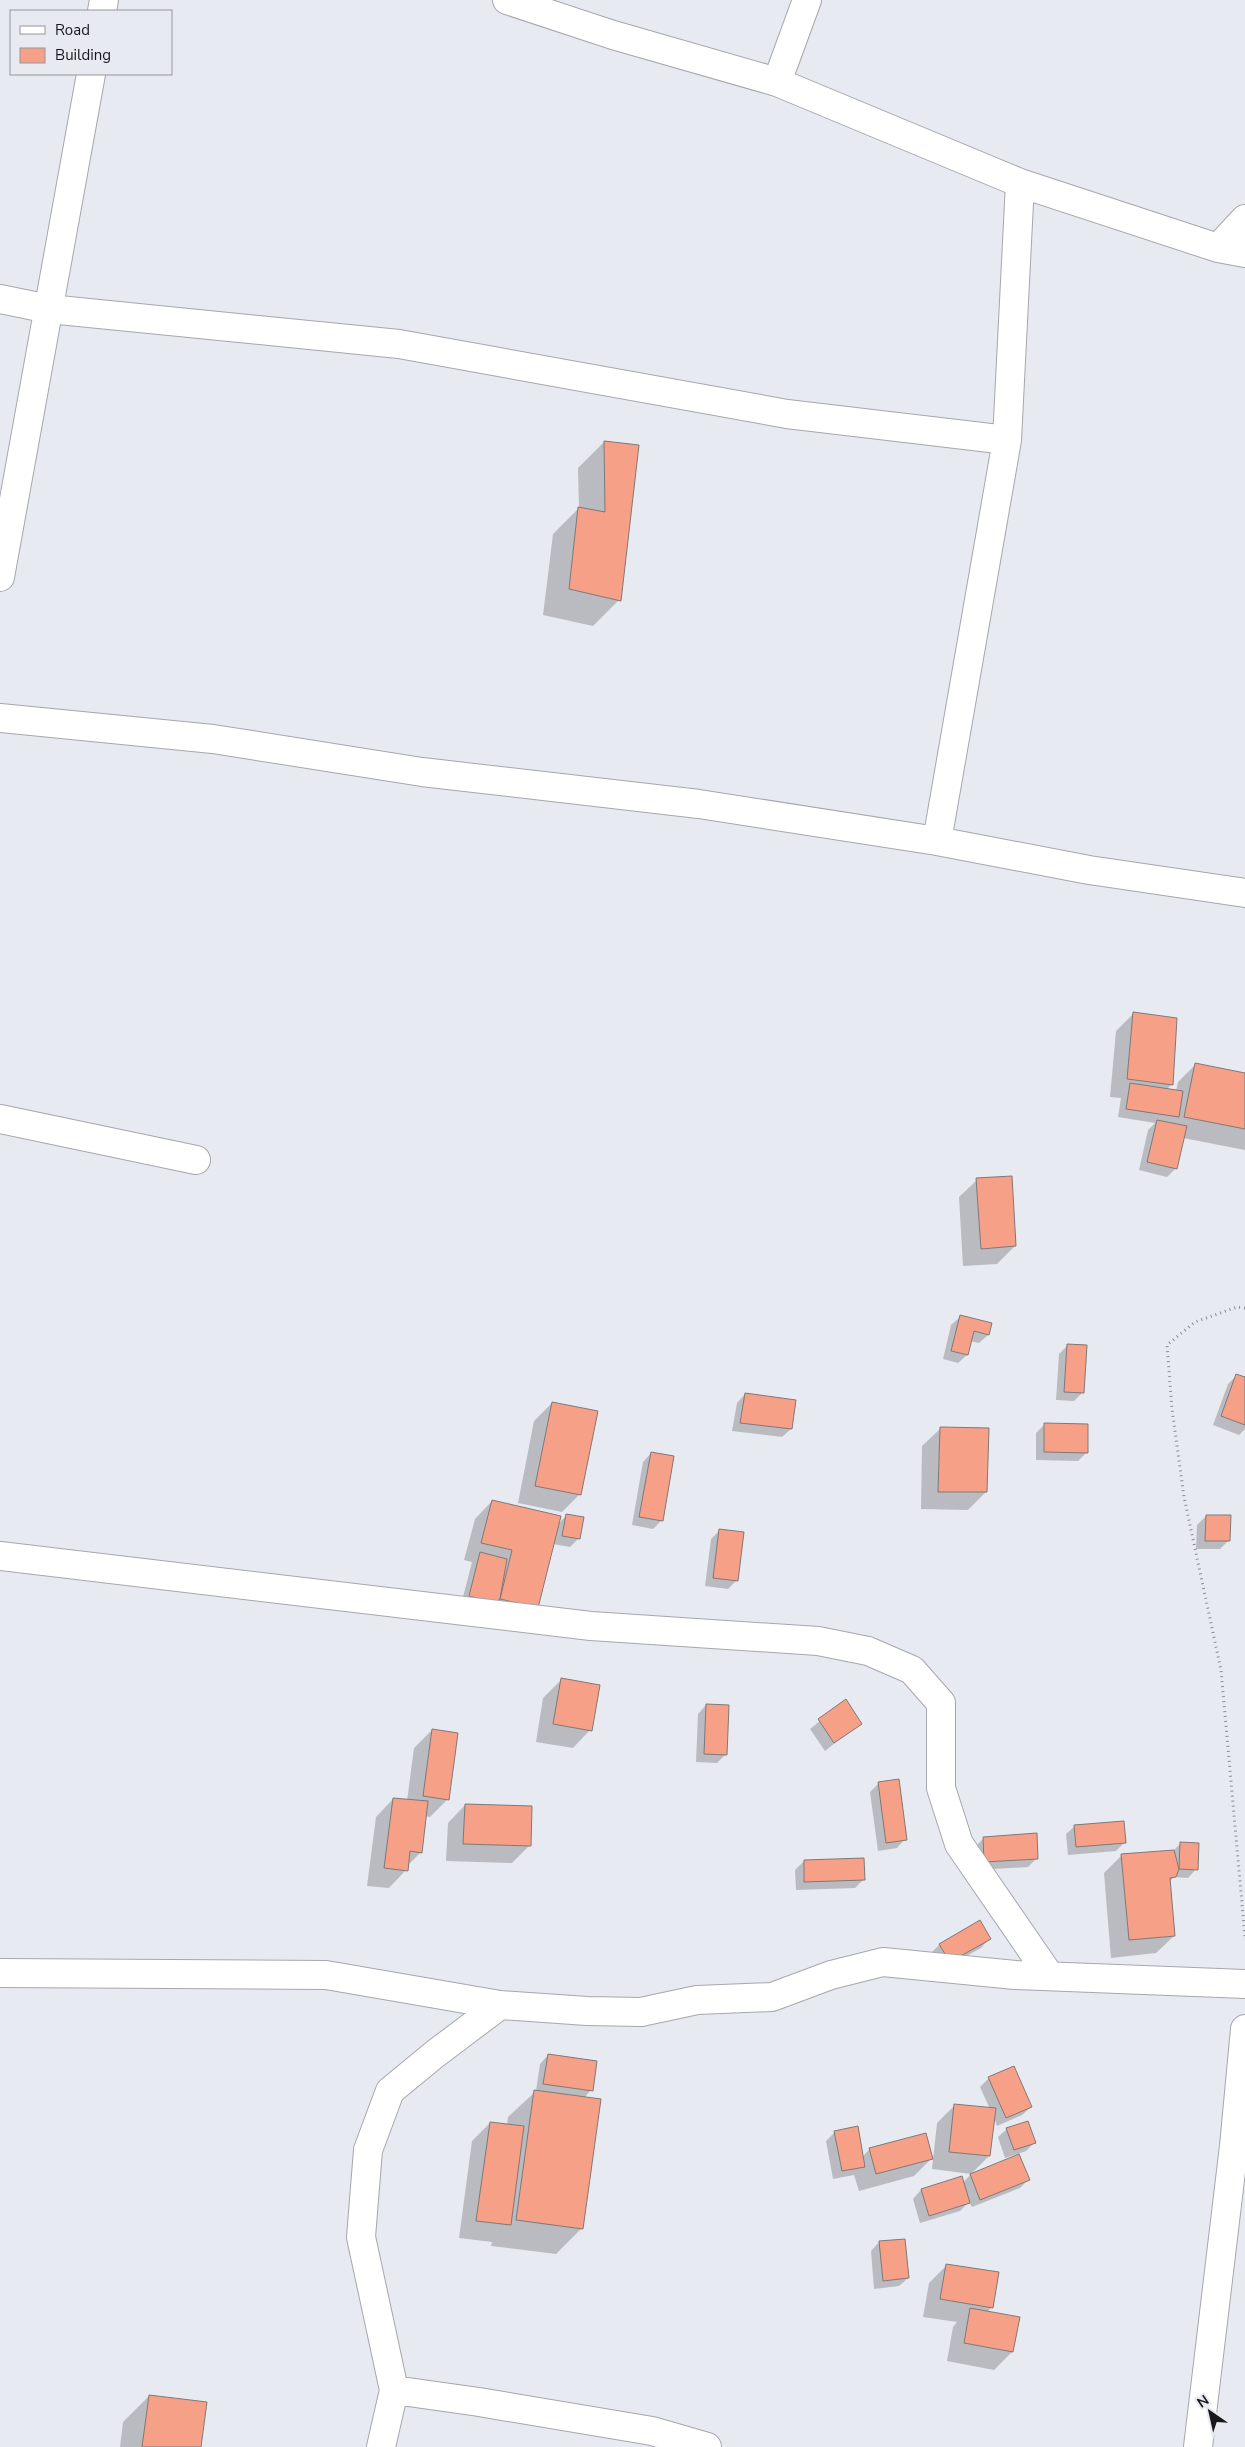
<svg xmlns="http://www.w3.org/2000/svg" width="1245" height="2447" font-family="'Nunito Sans',sans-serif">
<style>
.shadow{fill:#0003}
.building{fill:#f7a088;stroke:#807876}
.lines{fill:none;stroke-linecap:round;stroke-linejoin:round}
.street-casing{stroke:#a5a7ad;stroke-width:30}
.path{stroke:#8b8c91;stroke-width:3;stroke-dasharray:1 4;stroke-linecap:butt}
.street{stroke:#fff;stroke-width:28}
</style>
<rect width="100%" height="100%" fill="#e8eaf1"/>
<path class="shadow" d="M604,442L619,600L593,626L543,615L553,534L579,508L578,468Z
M1134,1013L1172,1084L1166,1090L1176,1091L1178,1082L1196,1064L1245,1074V1150L1183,1138L1176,1168L1167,1177L1139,1170L1148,1130L1155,1123L1118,1117L1121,1098L1110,1097L1116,1031Z
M977,1180L1015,1246L997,1264L963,1266L959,1197Z
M960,1317L988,1335L979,1343L970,1341L967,1355L958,1363L943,1359L951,1325Z
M1068,1345L1083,1392L1074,1401L1056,1400L1059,1354Z
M1237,1375L1245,1378V1429L1239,1435L1213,1425L1228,1384Z
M745,1394L791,1429L782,1437L732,1431L737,1403Z
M552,1403L580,1494L562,1512L518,1503L534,1421Z
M1045,1424L1087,1452L1078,1461L1036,1460V1433Z
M940,1429L986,1492L968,1510L921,1509L922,1446Z
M651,1453L662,1520L653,1529L632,1525L643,1462Z
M492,1501L557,1525L567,1515L579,1538L570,1547L553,1544L537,1607L461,1605L472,1562L464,1560L475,1519Z
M1206,1516L1228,1541L1220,1549H1196L1197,1525Z
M719,1531L737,1580L728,1589L705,1586L711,1539Z
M561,1680L590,1730L573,1748L536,1742L543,1698Z
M845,1701L860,1723L825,1751L810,1729Z
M706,1705L726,1754L717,1763L696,1762L698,1714Z
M432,1730L448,1799L430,1817L425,1816L421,1852L407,1866L406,1870L389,1888L367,1886L376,1817L393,1799L407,1801L414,1748Z
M879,1783L905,1839L897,1848L878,1851L870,1792Z
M465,1805L530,1845L512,1863L446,1861L448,1823Z
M1075,1826L1124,1843L1116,1851L1068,1855L1066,1834Z
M984,1838L1037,1858L1028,1867L976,1870L975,1847Z
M1180,1844L1196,1869L1188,1878L1174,1877L1169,1882L1174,1936L1156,1953L1111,1958L1104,1873L1122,1855L1173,1851Z
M804,1861L864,1879L855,1888L796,1890L795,1870Z
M980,1922L989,1939L981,1948L941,1970L931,1953L939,1945Z
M548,2055L591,2090L584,2098L582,2228L556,2254L491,2246L492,2242L459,2238L472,2141L490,2123L507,2125L508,2117L536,2091L540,2064Z
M989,2078L1031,2107L1022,2115L997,2126L994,2117L989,2156L971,2174L932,2169L937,2123L955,2105L990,2109L980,2087Z
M1007,2129L1034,2143L1026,2151L1018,2154L1028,2180L1020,2188L972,2207L969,2202L960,2211L920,2223L913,2199L921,2190L963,2183L970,2175L1017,2156V2154L1005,2158L998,2137Z
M835,2132L862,2157L870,2149L932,2158L914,2176L859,2191L854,2175L833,2179L826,2141Z
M879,2242L908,2278L899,2286L874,2289L871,2251Z
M947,2265L992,2307L987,2312L1018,2318L1012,2352L994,2370L947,2361L953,2327L957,2322L923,2317L929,2283Z
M149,2396L199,2447H120L123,2422Z"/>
<path class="building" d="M604,441L639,445L621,601L569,589L578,507L605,512Z
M1133,1012L1177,1018L1173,1085L1127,1079Z
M1195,1063L1245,1073V1129L1184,1117Z
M1130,1083L1183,1091L1179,1117L1126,1109Z
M1157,1120L1187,1126L1177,1169L1147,1162Z
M1012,1176L1016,1246L981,1249L976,1178Z
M960,1315L992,1323L989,1335L974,1331L968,1355L951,1351Z
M1067,1344L1087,1345L1084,1393L1064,1392Z
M1236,1374L1245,1377V1425L1221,1416Z
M745,1393L796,1400L792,1429L740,1423Z
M552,1402L598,1411L581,1495L535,1486Z
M1044,1423L1088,1424V1453L1044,1452Z
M940,1427L989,1428L987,1492H938Z
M651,1452L674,1456L663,1521L639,1517Z
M492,1500L561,1516L538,1608L500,1599L512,1550L481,1543Z
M566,1514L584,1517L580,1539L562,1536Z
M1206,1515H1231L1230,1541H1205Z
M719,1529L744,1532L738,1581L713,1578Z
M480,1552L507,1559L500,1599L495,1603L469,1596Z
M561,1678L600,1685L592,1731L553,1724Z
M846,1699L862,1724L834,1743L818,1719Z
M706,1704L729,1705L727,1755L704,1754Z
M432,1729L458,1733L449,1800L423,1796Z
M899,1779L907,1840L886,1843L878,1782Z
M393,1798L428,1801L422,1853L410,1851L408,1871L384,1868Z
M465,1804L532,1806L531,1846L463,1844Z
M1124,1821L1126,1843L1076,1847L1074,1825Z
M1037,1833L1038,1859L984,1862L983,1837Z
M1180,1842L1199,1843L1198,1870L1179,1869Z
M1174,1850L1179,1869L1176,1877L1170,1878L1175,1936L1129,1940L1121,1854Z
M864,1858L865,1880L804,1882V1860Z
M980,1920L991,1939L950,1962L939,1944Z
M548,2054L597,2061L593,2091L543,2084Z
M1014,2066L1032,2107L1006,2118L988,2077Z
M534,2090L601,2099L583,2229L516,2220Z
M954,2104L996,2108L990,2156L949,2152Z
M1028,2121L1036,2143L1014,2150L1006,2128Z
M490,2122L524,2126L511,2225L476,2221Z
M858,2126L865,2167L842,2171L834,2131Z
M926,2133L933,2159L876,2174L869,2148Z
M1019,2154L1030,2180L980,2200L970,2174Z
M962,2176L970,2203L929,2216L921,2189Z
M905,2239L909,2278L883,2281L879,2241Z
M946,2264L999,2272L993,2308L940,2299Z
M970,2308L1020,2317L1013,2352L964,2343Z
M149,2395L207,2402L201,2447H142Z"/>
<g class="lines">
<defs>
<path id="street" d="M507,0L613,35L777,82L1020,183L1218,248L1245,253
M102,11L104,0
M777,82L807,0
M1218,248L1245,219
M0,299L49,309L399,344L787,414L1007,440
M0,577L91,74
M0,718L213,739L422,772L699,804L937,841L1089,870L1245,893
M937,841L1007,440L1020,183
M0,1119L196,1160
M0,1556L591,1626L818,1641L868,1651L912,1670L941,1703V1788L959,1844L1049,1975
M0,1973L326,1975L500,2005L587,2011L641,2012L697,2000L772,1997L831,1975L883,1962L1015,1975L1245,1984
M394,2390L479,2402L652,2431L707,2447
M381,2447L394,2390L361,2237L368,2150L390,2091L435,2054L500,2005
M1198,2447L1234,2146L1245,2029"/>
</defs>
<use href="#street" class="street-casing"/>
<path class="path" d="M1245,1308L1237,1307L1195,1322L1167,1345L1172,1409L1184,1497L1221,1670L1245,1937"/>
<use href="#street" class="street"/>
</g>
<rect x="10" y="10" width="162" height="65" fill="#e8eaf1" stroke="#95969b"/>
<rect x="20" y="26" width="25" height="8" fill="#ffffff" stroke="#95969b"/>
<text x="55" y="35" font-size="15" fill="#18181b">Road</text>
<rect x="20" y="48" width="25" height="15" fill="#f7a088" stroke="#95969b"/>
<text x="55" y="60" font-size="15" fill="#18181b">Building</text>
<g transform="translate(1210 2412) rotate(326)" stroke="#e8eaf1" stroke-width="4" paint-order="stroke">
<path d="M0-4L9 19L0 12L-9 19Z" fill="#18181b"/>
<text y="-8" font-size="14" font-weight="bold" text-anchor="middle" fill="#18181b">N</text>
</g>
</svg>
